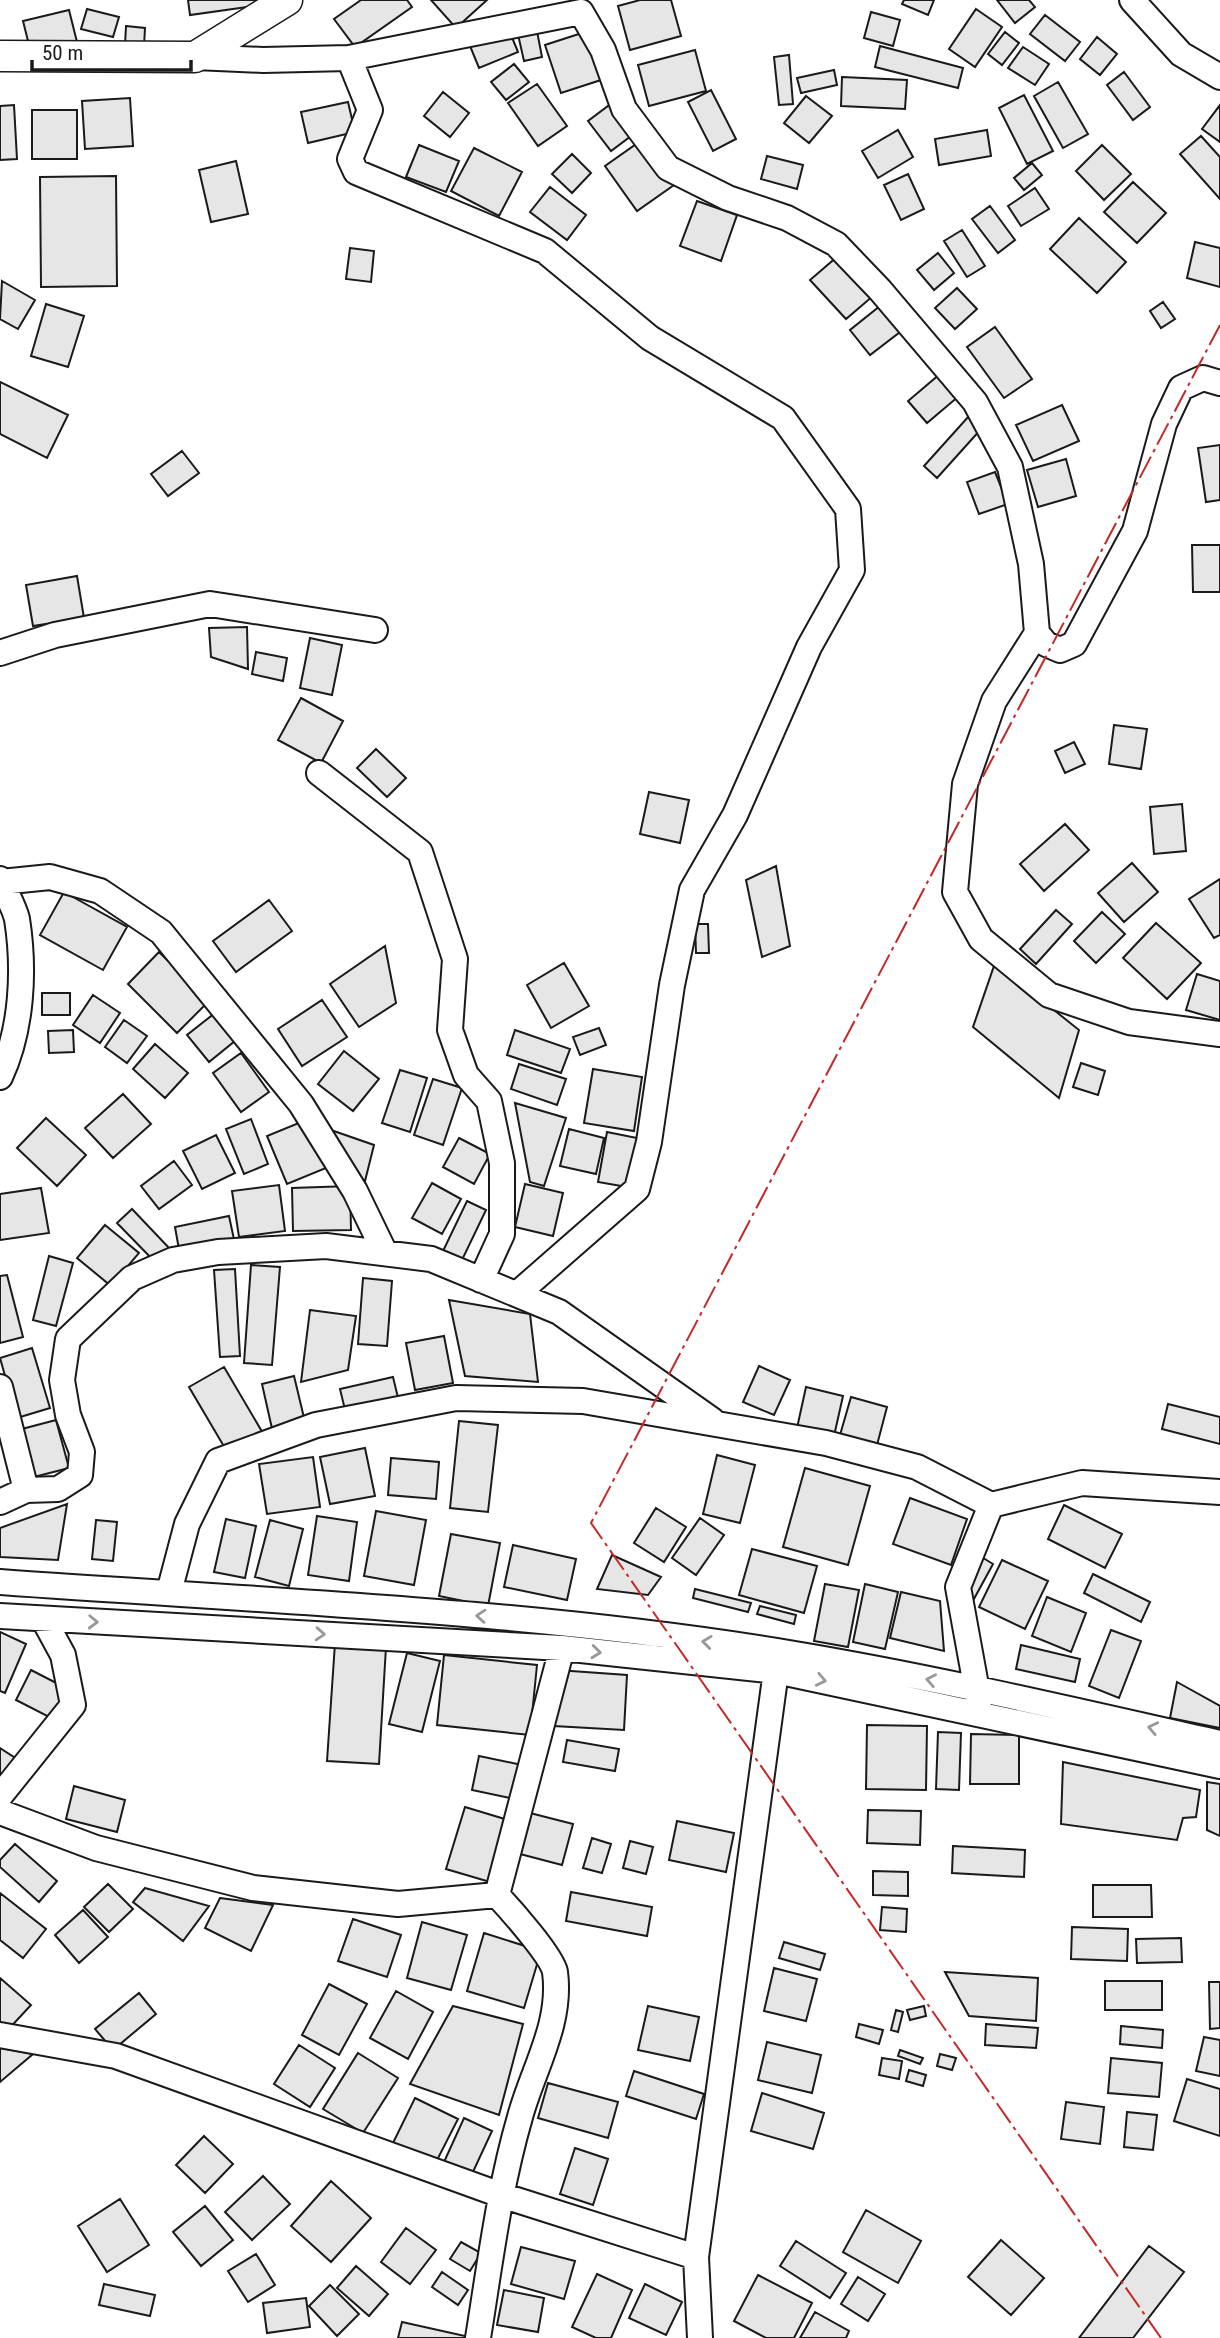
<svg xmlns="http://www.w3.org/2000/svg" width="1220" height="2338" font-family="'Roboto Condensed',sans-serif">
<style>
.building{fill:#e6e6e6;stroke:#1a1a1a;stroke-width:2}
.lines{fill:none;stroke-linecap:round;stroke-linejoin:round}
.minor-casing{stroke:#1a1a1a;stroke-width:28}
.major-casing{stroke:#1a1a1a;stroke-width:33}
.minor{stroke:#fff;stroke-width:24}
.major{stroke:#fff;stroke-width:30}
.power{stroke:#c62828;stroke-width:2;stroke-dasharray:24 5 3.5 5;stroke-linecap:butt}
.oneway{stroke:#989898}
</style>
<rect width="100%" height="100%" fill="#fff"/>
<path class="building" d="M188,0H262V5L190,15Z
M361,0H407L412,7L355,47L334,19Z
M431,0H487L456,28Z
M640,0H671L681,36L630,50L618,6Z
M904,0H934L928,15L902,4Z
M997,0H1029L1035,7L1015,23Z
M87,9L119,17L113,37L81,29Z
M976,9L1002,27L975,67L949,49Z
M69,10L77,42L31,53L23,21Z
M871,12L900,20L893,46L864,38Z
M1045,15L1080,42L1065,61L1030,34Z
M126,26L145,28L144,47L125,45Z
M536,26L542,57L524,61L517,30Z
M509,30L518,52L479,68L470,46Z
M588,31L604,79L561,93L545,45Z
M1005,32L1019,43L1002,65L988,54Z
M1097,37L1117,54L1100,75L1080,59Z
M880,46L963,68L958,88L875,67Z
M1023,47L1049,64L1035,85L1008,68Z
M695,50L706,91L649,106L638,65Z
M789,55L793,104L779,105L774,57Z
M514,64L529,82L506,100L491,82Z
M834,70L837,85L801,93L797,78Z
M1124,72L1150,107L1133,120L1107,85Z
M842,77L907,80L905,109L841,106Z
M1058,82L1088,134L1063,148L1034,96Z
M537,84L567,126L538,146L508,103Z
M711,90L736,139L713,151L688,102Z
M443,92L469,113L450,137L424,116Z
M1024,95L1053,151L1027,164L999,108Z
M806,96L832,116L809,143L784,123Z
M130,98L133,146L85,149L82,101Z
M348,102L355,132L308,143L301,112Z
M612,103L635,133L611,151L588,121Z
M14,105L17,159L0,160V106Z
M1220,105V142L1202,129Z
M32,110H77V159H32Z
M898,130L913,157L878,178L862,151Z
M987,130L991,156L939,165L935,139Z
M1201,136L1220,157V199L1180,154Z
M642,140L674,185L637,211L605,166Z
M419,145L459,161L446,192L406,177Z
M1102,145L1131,174L1104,200L1076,171Z
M474,148L522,172L499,216L451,191Z
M572,154L591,173L572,193L552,174Z
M767,156L803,165L797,189L761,179Z
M236,161L248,214L211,222L199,170Z
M1032,163L1042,175L1024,190L1014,178Z
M908,174L924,209L901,220L884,185Z
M116,176L117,286L41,287L40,177Z
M1133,182L1166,213L1137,243L1104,212Z
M550,187L586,215L567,240L530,212Z
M1035,188L1049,209L1021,226L1008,206Z
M697,201L737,215L721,261L680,246Z
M990,206L1015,240L998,253L972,219Z
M1079,218L1126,262L1097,293L1050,249Z
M962,230L985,266L967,277L944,241Z
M1195,242L1220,248V287L1187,278Z
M350,248L374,251L371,282L346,279Z
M938,253L954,273L934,290L917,270Z
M838,256L873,296L846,319L810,280Z
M2,281L35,300L18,329L0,319Z
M957,288L977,309L955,329L935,308Z
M1163,302L1175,319L1161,328L1150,311Z
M46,304L84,316L68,367L31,356Z
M880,306L900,332L870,355L850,330Z
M995,327L1032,379L1004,398L967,347Z
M940,374L959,396L927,423L908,401Z
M0,382L68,415L47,458L0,434Z
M1062,405L1079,441L1033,461L1016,425Z
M969,416L982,428L937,478L924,466Z
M1220,445V500L1206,502L1198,448Z
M182,451L199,473L168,496L151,474Z
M1066,459L1076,496L1038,507L1027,470Z
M995,472L1008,504L979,514L967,482Z
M1192,545H1220V592H1193Z
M77,576L84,618L33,626L26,585Z
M247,627L248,669L211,657L209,628Z
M310,638L342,645L332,695L300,688Z
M256,652L287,658L283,681L252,674Z
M301,698L343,721L321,763L278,740Z
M1114,725L1147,729L1141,769L1109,764Z
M1074,742L1085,764L1065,773L1055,751Z
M376,749L406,778L387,797L357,768Z
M649,792L689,800L680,843L640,834Z
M1182,804L1186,851L1154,854L1150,807Z
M1065,824L1089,850L1044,891L1020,864Z
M1132,863L1158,892L1124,922L1098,893Z
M776,866L790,946L762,957L746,880Z
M1220,879V935L1214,938L1189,899Z
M64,892L127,927L103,970L40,935Z
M269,900L292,931L236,972L213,941Z
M1056,910L1072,924L1036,964L1020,949Z
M1102,912L1125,934L1096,963L1074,941Z
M1156,923L1201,963L1167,999L1123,958Z
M695,924H708L709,953H696Z
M385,946L396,1003L359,1027L330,984Z
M159,952L209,1001L177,1033L128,984Z
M564,963L589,1006L551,1028L527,985Z
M995,963L1079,1030L1059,1098L973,1027Z
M1197,974L1220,981V1020L1186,1010Z
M42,993H70V1015H42Z
M93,995L120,1013L100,1043L73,1025Z
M322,1000L347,1037L302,1066L278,1029Z
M220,1009L241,1036L209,1062L187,1035Z
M124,1020L147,1036L127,1063L105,1047Z
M599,1028L606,1045L580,1055L573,1037Z
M73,1030L74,1052L49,1053L48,1031Z
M515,1030L570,1049L561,1073L507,1055Z
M155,1044L188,1073L165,1098L133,1069Z
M344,1051L379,1079L353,1111L318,1084Z
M241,1053L269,1092L241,1112L213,1073Z
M1081,1063L1105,1071L1098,1095L1073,1087Z
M519,1064L566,1079L557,1105L511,1089Z
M593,1069L642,1077L634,1131L584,1123Z
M400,1070L427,1078L410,1132L382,1123Z
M433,1079L462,1088L443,1145L414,1135Z
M123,1094L151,1124L113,1158L85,1128Z
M515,1103L566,1118L544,1186L530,1182Z
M46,1118L86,1155L57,1186L17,1148Z
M251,1119L268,1164L244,1174L226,1129Z
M306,1120L326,1168L287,1184L267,1136Z
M328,1129L374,1145L365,1181L354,1176Z
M569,1129L604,1138L596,1174L560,1166Z
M607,1132L642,1139L633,1188L598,1182Z
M216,1135L235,1173L202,1189L183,1151Z
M459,1138L490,1154L474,1184L443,1167Z
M174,1161L192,1185L159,1209L141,1186Z
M432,1183L461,1199L442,1234L412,1218Z
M525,1184L563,1193L553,1236L515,1227Z
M279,1185L285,1231L239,1237L232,1191Z
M350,1186L351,1230L293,1231L292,1188Z
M41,1188L49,1233L0,1240V1194Z
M467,1201L486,1210L462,1260L443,1251Z
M132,1209L171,1250L157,1264L117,1223Z
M229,1216L235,1244L180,1255L175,1227Z
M105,1225L139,1253L111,1286L77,1258Z
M49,1256L73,1263L56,1326L33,1320Z
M251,1265L280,1267L272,1365L244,1363Z
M235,1269L240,1356L220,1357L214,1270Z
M7,1275L23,1337L0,1343V1276Z
M363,1278L392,1281L387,1346L358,1344Z
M449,1300L530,1314L538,1382L465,1376Z
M310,1310L356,1316L348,1370L301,1382Z
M444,1336L453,1383L415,1390L406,1343Z
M32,1348L50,1408L17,1418L0,1358Z
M759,1366L790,1380L774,1415L743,1402Z
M224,1367L264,1435L229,1455L189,1387Z
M294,1376L306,1426L273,1433L262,1384Z
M393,1377L400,1406L347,1418L340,1389Z
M806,1387L843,1396L834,1436L797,1428Z
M851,1397L887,1407L877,1445L840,1435Z
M1168,1404L1220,1417V1444L1162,1429Z
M56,1420L69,1468L30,1478L18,1430Z
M459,1421L498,1425L488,1512L450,1508Z
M365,1448L375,1496L330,1504L320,1457Z
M717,1455L755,1465L740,1523L703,1514Z
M313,1457L320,1507L267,1514L259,1464Z
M391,1458L439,1462L436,1499L388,1495Z
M805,1468L870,1486L848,1565L783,1547Z
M910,1498L967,1519L951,1565L893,1544Z
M67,1504L58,1560L0,1557V1528Z
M1064,1505L1122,1534L1105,1568L1048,1539Z
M656,1508L686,1527L664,1562L634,1543Z
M376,1511L426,1520L414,1585L364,1576Z
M317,1516L357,1522L349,1581L308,1575Z
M700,1518L724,1535L696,1575L672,1558Z
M226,1519L256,1526L245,1578L214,1572Z
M96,1520L117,1522L113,1561L92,1559Z
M270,1520L303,1529L289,1586L255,1577Z
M451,1534L500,1543L488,1606L439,1596Z
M513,1545L576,1559L567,1600L504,1587Z
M752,1549L817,1566L804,1613L739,1595Z
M975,1553L993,1564L969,1608L950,1597Z
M612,1555L661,1577L648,1595L597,1589Z
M1002,1560L1048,1581L1025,1629L979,1607Z
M1093,1574L1150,1602L1141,1622L1084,1593Z
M825,1584L859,1590L848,1647L814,1641Z
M865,1584L898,1592L885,1649L853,1642Z
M695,1589L751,1603L748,1612L693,1598Z
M901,1592L940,1601L944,1651L890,1638Z
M1047,1597L1086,1613L1071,1652L1032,1636Z
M760,1606L796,1615L794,1624L757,1614Z
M1111,1630L1141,1641L1119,1698L1089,1686Z
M0,1632L26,1644L5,1693L0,1691Z
M335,1643L386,1647L379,1764L327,1761Z
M1021,1645L1080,1659L1075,1682L1016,1669Z
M407,1653L440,1661L422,1732L389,1724Z
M444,1655L537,1665L530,1735L437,1725Z
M31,1670L68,1689L53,1719L16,1700Z
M557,1670L627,1675L624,1730L554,1726Z
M1177,1682L1220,1706V1728L1170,1718Z
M867,1725L927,1726L926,1790L866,1789Z
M938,1732L961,1733L959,1790L936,1789Z
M971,1734L1019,1735V1784H970Z
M567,1740L619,1749L615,1771L563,1762Z
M0,1748L20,1761L0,1788Z
M479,1756L522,1765L515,1799L472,1790Z
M1063,1762L1200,1790L1196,1817L1183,1818L1177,1840L1061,1824Z
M1207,1782L1220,1784V1836L1207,1830Z
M74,1786L125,1800L117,1832L66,1819Z
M465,1807L508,1820L490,1882L446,1869Z
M868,1810L921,1811L920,1845L867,1843Z
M530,1813L573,1824L562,1865L520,1854Z
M677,1821L734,1833L726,1872L669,1860Z
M592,1838L611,1844L602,1873L583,1868Z
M630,1841L653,1847L646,1874L623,1868Z
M15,1844L57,1881L39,1902L0,1867V1860Z
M953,1846L1025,1850L1024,1877L952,1873Z
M873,1871L908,1872V1896L873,1895Z
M108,1884L133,1909L109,1932L84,1907Z
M1093,1885H1151L1152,1917H1093Z
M145,1888L209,1906L183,1941L133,1902Z
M571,1892L652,1907L647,1936L566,1921Z
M0,1893L46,1929L23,1958L0,1940Z
M220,1898L273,1905L251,1951L205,1928Z
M882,1907L907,1909L906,1932L880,1930Z
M83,1910L108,1937L79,1963L55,1935Z
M353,1919L401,1935L387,1977L338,1961Z
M422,1922L467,1935L451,1990L407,1978Z
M1072,1927L1128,1929L1127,1961L1071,1959Z
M484,1933L541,1951L524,2008L467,1991Z
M1181,1938L1182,1962L1137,1963L1136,1939Z
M784,1942L825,1954L820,1970L779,1958Z
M774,1968L817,1979L806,2021L764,2011Z
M945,1972L1038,1978L1036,2021L969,2016Z
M0,1978L31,2005L5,2033L0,2029Z
M1105,1981H1162V2010H1105Z
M1209,1982H1220V2028L1210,2029Z
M329,1984L367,2004L339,2055L302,2035Z
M396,1991L433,2012L408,2059L370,2038Z
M139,1993L156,2014L113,2050L95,2029Z
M453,2006L523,2024L499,2115L410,2084Z
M648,2006L699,2017L690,2061L638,2050Z
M924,2006L926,2016L910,2020L907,2010Z
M896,2010L903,2012L898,2032L891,2030Z
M859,2024L883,2030L879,2044L856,2037Z
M986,2024L1038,2028L1036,2048L985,2045Z
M1121,2026L1163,2030L1162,2048L1120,2044Z
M1204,2037L1220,2040V2076L1196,2071Z
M767,2042L821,2055L812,2093L758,2080Z
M299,2045L335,2068L310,2107L274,2084Z
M0,2048L33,2054L0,2082Z
M900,2050L923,2058L920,2064L898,2056Z
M358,2053L398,2078L363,2133L323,2109Z
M940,2054L956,2058L952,2070L937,2066Z
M882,2058L902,2061L899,2079L879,2075Z
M1111,2058L1162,2063L1159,2097L1108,2093Z
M909,2070L926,2075L923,2086L906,2081Z
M634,2071L704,2094L696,2119L626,2096Z
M1187,2079L1220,2089V2136L1174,2121Z
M548,2083L618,2102L608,2138L538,2118Z
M762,2093L824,2113L813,2149L751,2131Z
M415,2098L458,2119L433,2168L391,2147Z
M1066,2102L1104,2107L1100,2144L1061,2139Z
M1127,2112L1157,2115L1153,2150L1124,2147Z
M464,2118L492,2131L472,2174L444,2162Z
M204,2136L233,2164L205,2193L176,2165Z
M575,2148L608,2159L593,2205L560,2194Z
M263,2176L290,2204L252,2240L225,2212Z
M331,2181L371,2218L331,2262L291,2226Z
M120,2199L149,2245L107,2272L78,2226Z
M205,2206L233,2240L201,2266L173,2232Z
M866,2210L921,2241L898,2283L843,2252Z
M406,2228L436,2250L410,2284L381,2262Z
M1001,2240L1044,2278L1011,2315L968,2277Z
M796,2241L846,2273L830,2298L780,2266Z
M461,2242L481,2253L470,2271L450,2259Z
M1149,2246L1184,2272L1133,2338H1079Z
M521,2247L575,2261L564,2299L511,2284Z
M256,2254L275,2285L248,2302L228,2271Z
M356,2266L388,2294L369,2316L337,2288Z
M442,2272L468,2290L458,2305L432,2287Z
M597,2274L632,2290L611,2338H596L572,2327Z
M758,2275L812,2303L794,2338H766L734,2321Z
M858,2277L885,2294L868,2321L841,2304Z
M104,2284L155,2295L150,2316L99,2305Z
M645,2284L682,2302L666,2335L629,2318Z
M330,2285L359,2314L337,2336L309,2306Z
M504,2290L544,2298L538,2332L497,2325Z
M306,2298L310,2327L267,2333L263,2303Z
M815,2312L849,2331L846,2338H800Z
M402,2322L465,2336V2338H398Z"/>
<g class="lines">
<defs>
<path id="minor" d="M1132,0L1181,54L1220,77
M195,57L263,60L349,58L581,12L603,50L624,109L668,168L728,198L787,218L836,244L880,290L975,402L1010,467L1031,564L1037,633L1046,644L1060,650L1074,644L1135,531L1164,424L1181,388L1203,378L1220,383
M349,58L370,110L350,159L356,172L545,251L650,338L783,418L848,509L852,570L809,647L735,815L692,890L672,985L649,1142L637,1189L517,1294
M1037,633L994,701L965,784L955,892L981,939L1049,995L1129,1022L1220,1034
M0,653L55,635L210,604L375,630
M319,773L420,852L455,959L450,1030L466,1075L489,1101L502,1163V1234L481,1280
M0,879C5,892 14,906 17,919C25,970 22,1030 0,1077
M1,882L50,877L100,891L161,932L301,1104L355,1191L385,1253
M0,1387L26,1490L0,1502
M26,1490L58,1489L80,1475L82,1452L68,1415L62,1380L68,1339L132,1278L173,1260L218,1252L326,1246L431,1259L559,1312L712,1420
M0,1582C263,1601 529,1610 789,1653C934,1677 1077,1711 1220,1743
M169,1592L187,1524L218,1461L316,1425L456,1398L583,1401L826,1443L917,1467L991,1505
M0,1616L562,1648L776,1671L1220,1766
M979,1702L958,1587L991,1505L1082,1483L1220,1492
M0,1796L73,1705L63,1655L44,1620
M0,1812L96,1848L253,1888L398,1904L497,1895
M0,2035L116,2056L501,2195L696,2257
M478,2338C490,2264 499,2189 520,2117C533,2069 562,2024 555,1972C552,1956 510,1909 497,1895L562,1648
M700,2338L696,2257L776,1671"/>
<path id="major" d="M0,56L195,57L287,0"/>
</defs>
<use href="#minor" class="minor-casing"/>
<use href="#major" class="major-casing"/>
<use href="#minor" class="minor"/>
<use href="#major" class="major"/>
<path class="power" d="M1161,2338L591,1523L1220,325"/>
</g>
<defs><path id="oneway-chevron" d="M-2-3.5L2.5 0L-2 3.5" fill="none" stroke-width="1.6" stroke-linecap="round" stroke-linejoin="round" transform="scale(1.75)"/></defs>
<g class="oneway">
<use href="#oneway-chevron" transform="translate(481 1616) rotate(-176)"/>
<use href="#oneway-chevron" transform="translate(93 1622) rotate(2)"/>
<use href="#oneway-chevron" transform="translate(320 1634) rotate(4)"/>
<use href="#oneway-chevron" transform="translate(707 1642) rotate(-173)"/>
<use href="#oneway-chevron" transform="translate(596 1652) rotate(6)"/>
<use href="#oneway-chevron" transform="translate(821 1680) rotate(12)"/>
<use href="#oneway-chevron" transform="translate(931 1680) rotate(-169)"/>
<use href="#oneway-chevron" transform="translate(1153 1728) rotate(-168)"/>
</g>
<path d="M32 60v10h159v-10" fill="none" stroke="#1a1a1a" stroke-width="3.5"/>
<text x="42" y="60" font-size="21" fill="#1a1a1a" stroke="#ffffff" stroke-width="5" paint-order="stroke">50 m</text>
</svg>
